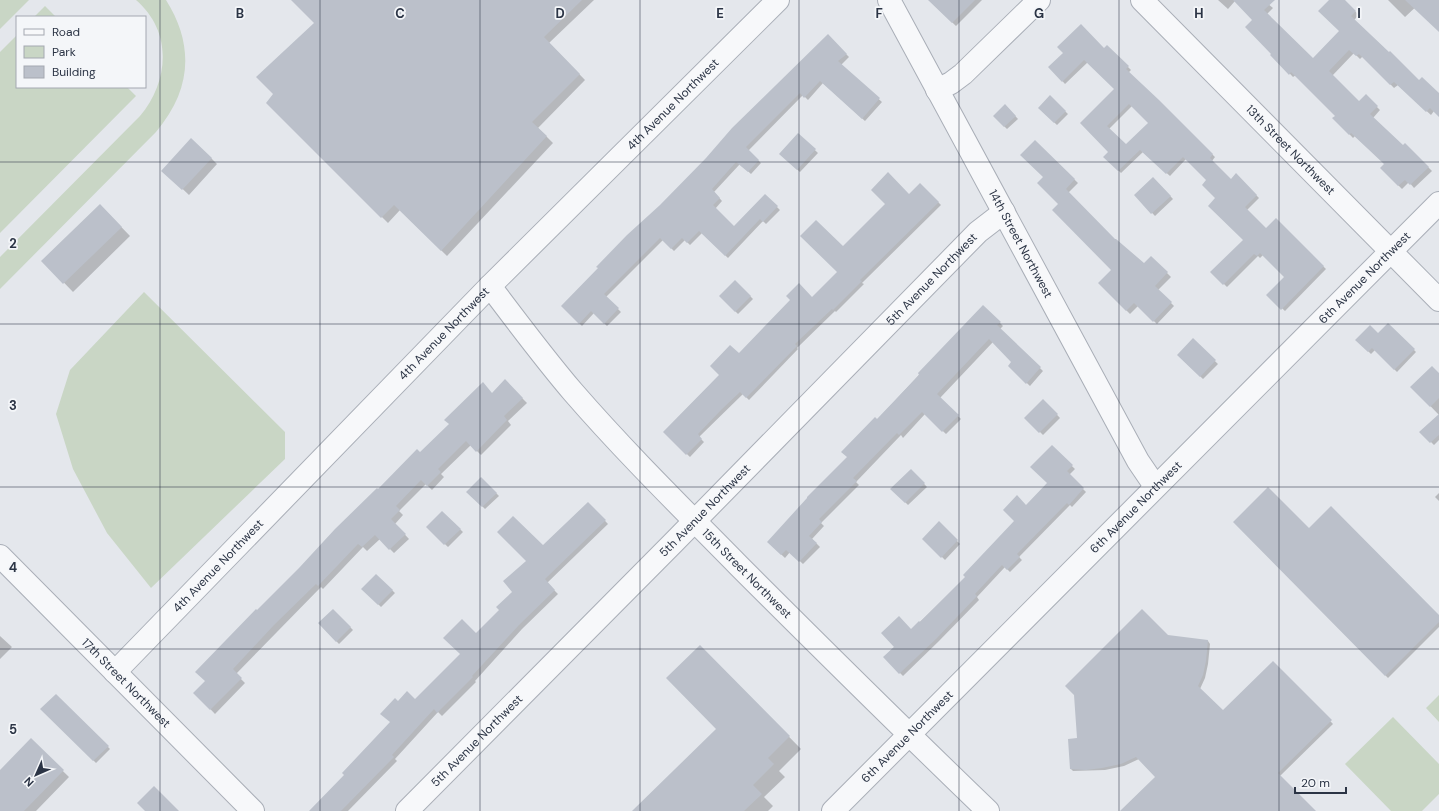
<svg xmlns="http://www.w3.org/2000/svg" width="1439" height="811" font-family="'DM Sans',sans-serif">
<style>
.green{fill:#c9d6c5}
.shadow{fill:#0003;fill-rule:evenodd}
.building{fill:#bbc0ca;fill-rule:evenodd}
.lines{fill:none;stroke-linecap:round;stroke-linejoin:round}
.minor-casing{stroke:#a9aeb7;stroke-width:24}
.minor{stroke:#f7f8fa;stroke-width:22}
.grid{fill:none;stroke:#2b3445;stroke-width:1;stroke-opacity:0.55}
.labels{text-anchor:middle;stroke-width:3.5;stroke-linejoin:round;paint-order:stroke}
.street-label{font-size:12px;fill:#2b3445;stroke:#f4f6f9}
.grid-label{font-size:13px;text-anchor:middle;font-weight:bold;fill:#2b3445;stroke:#f4f6f9;stroke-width:3.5;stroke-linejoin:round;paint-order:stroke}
</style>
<rect width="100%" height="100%" fill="#e4e7ec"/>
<path class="green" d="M0,0H29L0,29Z
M136,0H166C195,46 191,91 156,132L0,289V257L140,116C169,81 173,32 136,0Z
M45,6L56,17H34Z
M17,35V87H127L136,96L0,233V52Z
M144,292L285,432V459L151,588L107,533L73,469L56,414L70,370Z
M1439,695V722L1426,708Z
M1393,717L1439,764V794L1422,811H1391L1345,764Z"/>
<path class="shadow" d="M292,0H594L549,43L585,80L538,128L553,143L447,256L400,210L388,223L267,103L275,94L315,23Z
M937,0H982L956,26L933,4Z
M1218,0H1270L1267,3L1273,8L1267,14L1313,59L1340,31L1331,0H1343L1359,15L1354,20L1419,81L1439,94V116L1434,111L1431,115L1398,85L1394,88L1363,56L1360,59L1354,53L1332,76L1359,103L1366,96L1380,110L1373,118L1403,146L1405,144L1432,171L1414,188L1409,182L1402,189L1381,168L1385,164L1355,136L1353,138L1334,118L1336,116L1296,75L1293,77L1272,55L1254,20L1235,1L1228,9Z
M1388,0H1417L1420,3L1405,17Z
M828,36L849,57L841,65L882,102L865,121L823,83L808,100L803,95L748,151L761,163L751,174L740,164L714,192L722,201L715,209L734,227L765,195L780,210L766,224L763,221L728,258L702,233L690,245L685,240L674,251L663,240L606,297L621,312L607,326L594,313L582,326L562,306Z
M1107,46L1131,70L1128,73L1215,157L1212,161L1231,180L1236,175L1259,198L1247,210L1266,229L1276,220L1326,269L1285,311L1268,295L1285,277L1263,255L1260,258L1258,256L1227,287L1212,272L1244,240L1217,198L1207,180L1186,159L1170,176L1143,152L1121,173L1105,157L1110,152L1081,123L1115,89L1088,62L1065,84L1050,67L1104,49ZM1132,106L1150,123L1126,146L1109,129Z
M1050,97L1068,114L1057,125L1039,108Z
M1005,105L1018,119L1007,129L994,116Z
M798,134L818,153L800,172L780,154Z
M1035,141L1078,183L1068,193L1115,241L1144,265L1151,257L1171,277L1158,290L1174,306L1157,324L1138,306L1130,314L1099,283L1112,270L1059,204L1044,177Z
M211,158L217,164L189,195L169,176Z
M1153,178L1173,199L1155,216L1135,195Z
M920,184L941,205L862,283L864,284L836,312L835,311L797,348L798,349L749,400L743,394L699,437L704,442L690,457L664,432L739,355L812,298L838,272L843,247L909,195Z
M100,205L130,236L73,292L43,261Z
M735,281L753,299L738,314L720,296Z
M983,306L1003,326L1000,329L1043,371L1030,386L1009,366L1013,362L993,342L940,398L961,419L946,434L925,414L903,438L901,435L856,482L859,485L821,523L824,526L812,539L820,547L803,564L790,552L785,558L768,542L849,457L877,420Z
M1388,324L1416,352L1397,372L1375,350L1371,354L1357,340L1378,335Z
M1193,340L1218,364L1203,379L1178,355Z
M1439,374V440L1434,445L1421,432L1439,415L1412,387Z
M505,381L527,403L508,421L511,425L481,455L471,445L441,474L444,477L432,490L426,484L399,511L403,515L395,524L409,539L394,553L380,539L367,551L363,547L323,589L321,587L236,674L245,683L215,714L195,693L207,681L257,611L378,490L492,394Z
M1043,400L1060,418L1043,435L1026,418Z
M1052,447L1075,469L1069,475L1086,492L1072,507L1070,505L1019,557L1022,560L1010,572L1005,567L977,597L979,600L939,641L903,676L884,657L966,577L1016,521L1026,506L1048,483Z
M911,470L927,487L908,505L892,489Z
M481,478L499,496L485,509L468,492Z
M1439,493V501L1435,497Z
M588,503L608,524L547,583L558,594L522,629L475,681L476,682L442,716L438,712L395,759L397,761L348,811H317L346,775L391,723L398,702L415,700L462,655L476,635L500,610L514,592L543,546Z
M442,512L463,532L448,547L427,527Z
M1234,522L1309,529L1439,616V627L1388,678Z
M939,523L960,544L945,560L924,539Z
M376,575L395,593L381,607L363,589Z
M333,610L353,630L339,644L319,623Z
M0,636L12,647L0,659Z
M1168,636L1208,641L1210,644L1208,664L1205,678L1200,689L1223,712L1273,662L1333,724L1280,776L1314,811H1121L1156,777L1139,759L1124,766L1105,770L1073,771L1071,769L1078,739Z
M700,646L801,749L779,771L785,777L764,797L773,806L768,811H634L718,729Z
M56,695L110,749L96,763L42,709Z
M31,740L69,777L36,811H0V771Z"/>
<path class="building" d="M291,0H582L544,37L580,74L532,122L547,136L441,251L394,205L381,218L266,103L273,94L256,77L314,23Z
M928,0H975L952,23Z
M1233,0H1275L1264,10L1313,58L1339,31L1318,11L1329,0H1345L1356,11L1351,16L1389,52L1390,51L1419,80L1422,77L1439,93V117L1430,108L1426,112L1394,82L1390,85L1359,54L1356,56L1349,50L1329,71L1359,101L1366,94L1378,106L1370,114L1403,145L1405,143L1429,167L1410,185L1405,180L1398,186L1380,168L1384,164L1351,133L1349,135L1332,118L1335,116L1291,72L1289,75L1270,55L1271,54L1245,27L1252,20Z
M1405,0H1439V32Z
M1081,24L1104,48L1107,45L1129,66L1126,69L1159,100L1213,154L1210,158L1231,179L1236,173L1257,195L1245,207L1266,228L1276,218L1324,266L1281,310L1266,295L1284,277L1260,253L1257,256L1254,254L1223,285L1210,272L1243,240L1208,206L1215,198L1202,185L1206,180L1183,157L1166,174L1140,150L1118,171L1103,157L1108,152L1080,123L1114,89L1084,60L1062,82L1048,67L1063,53L1057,47ZM1129,104L1148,123L1126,144L1107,126Z
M828,34L847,54L838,61L880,98L862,119L820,81L804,98L800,93L746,147L759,160L748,172L736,162L712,189L720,198L713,205L734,226L765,194L778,206L763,222L760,219L725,256L699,231L687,243L682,238L671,249L660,238L604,294L619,308L604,324L591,311L579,324L561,306L598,268L596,267L627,235L660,205L706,158L732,128Z
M1050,95L1066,111L1054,123L1038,108Z
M1005,104L1016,116L1004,127L993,116Z
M798,133L816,149L797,170L779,154Z
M191,138L212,158L182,190L161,171Z
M1035,140L1075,179L1066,189L1115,239H1116L1144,263L1151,256L1168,272L1155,286L1172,302L1153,322L1134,303L1126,311L1098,283L1111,270L1052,210L1058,204L1037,183L1043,177L1020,155Z
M888,172L909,194L920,183L939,202L860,280L862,281L833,310L832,309L795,344L797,346L746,398L740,392L722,409L698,434L702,439L686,455L663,432L719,375L710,366L730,345L739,353L790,300L786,296L799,283L812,297L837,272L800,236L816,220L843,246L885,204L871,190Z
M1153,177L1171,196L1151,214L1134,195Z
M100,204L122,227L63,284L41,261Z
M735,280L751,296L735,312L719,296Z
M983,305L1001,322L997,325L1041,367L1026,384L1008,366L1011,362L989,339L937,394L959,415L942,432L922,412L899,435L897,433L853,478L857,481L819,519L822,522L809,536L817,543L799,562L786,550L781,555L767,542L807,498V497L847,457L841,452L875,417L877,419L919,375L918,373Z
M1388,323L1415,349L1394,370L1372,348L1368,352L1355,340L1370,325L1378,333Z
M1193,338L1216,360L1200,377L1177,355Z
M1432,366L1439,373V398L1430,407L1410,387Z
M505,379L523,398L504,416L507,420L476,452L466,441L438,469L441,472L427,486L421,480L396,506L400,510L391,519L406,534L389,550L375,535L362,547L358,544L318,586L316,584L274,625L233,669L242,678L210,710L193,693L205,681L195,672L256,609L257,610L299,568L335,529L377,488L378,489L417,449L420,452L449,424L444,420L483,382L492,393Z
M1043,399L1058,414L1039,433L1024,418Z
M1439,414V435L1430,443L1419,432Z
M1052,445L1073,465L1067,471L1084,488L1069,505L1067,503L1017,554L1020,557L1007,570L1002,565L975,594L977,596L936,639L899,674L883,657L894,647L881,633L899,616L911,629L919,621L920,622L965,577L963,575L1014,521L1003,510L1017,495L1026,505L1047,483L1030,467Z
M911,469L925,483L905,503L890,489Z
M481,477L497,493L482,507L466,492Z
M1268,487L1309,528L1331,506L1439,615V622L1385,676L1233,522Z
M588,502L606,520L545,579L555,590L519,625L472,676L473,677L437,713L434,709L392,755L394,757L341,811H309L344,775L342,773L390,722L380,714L395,698L398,701L407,691L415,699L460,654L443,638L462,619L476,633L499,610L496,607L512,592L503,581L526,561L497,532L513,516L543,545Z
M442,511L461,529L444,545L426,527Z
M939,521L958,540L941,558L922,539Z
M376,574L393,590L378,605L361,589Z
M333,609L351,627L336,642L318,623Z
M1142,609L1168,635L1208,640L1206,661L1203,675L1198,686L1223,710L1273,661L1332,720L1278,773L1316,811H1120L1155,777L1136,757L1121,764L1102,768L1086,770L1070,769L1068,739L1077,738L1074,695L1065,686Z
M700,645L790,736L768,758L774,764L753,785L762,794L744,811H632L716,729L666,678Z
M56,694L109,746L93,761L40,709Z
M31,738L64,770L24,811H0V770Z
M154,786L179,811H145L137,803Z"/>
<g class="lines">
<defs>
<g id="minor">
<path id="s1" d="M889,0L1138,461L1155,486"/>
<path id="s2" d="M1142,0L1439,300"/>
<path d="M937,90L951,83L963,74L1039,0"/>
<path id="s3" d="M490,286C517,322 544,358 573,392C625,452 683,509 739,566C821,648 904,730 988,811"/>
<path id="s4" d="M0,556L253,811"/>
<path id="s5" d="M115,672L490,286L778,0"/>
<path id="s6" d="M407,811L675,541L978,232L1004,212"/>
<path id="s7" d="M833,811L1439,203"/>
</g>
</defs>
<use href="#minor" class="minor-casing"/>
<use href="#minor" class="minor"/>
</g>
<path class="grid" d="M160,0V811M320,0V811M480,0V811M640,0V811M799,0V811M959,0V811M1119,0V811M1279,0V811M0,162H1439M0,324H1439M0,487H1439M0,649H1439"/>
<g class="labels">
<g class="street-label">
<text dy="4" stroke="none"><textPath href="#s5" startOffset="796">4th Avenue Northwest</textPath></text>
<text dy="4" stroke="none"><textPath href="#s2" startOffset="211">13th Street Northwest</textPath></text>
<text dy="4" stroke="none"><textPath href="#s1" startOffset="277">14th Street Northwest</textPath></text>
<text dy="4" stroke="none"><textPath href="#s7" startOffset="753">6th Avenue Northwest</textPath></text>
<text dy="4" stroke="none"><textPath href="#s6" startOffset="747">5th Avenue Northwest</textPath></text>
<text dy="4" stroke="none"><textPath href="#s5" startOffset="472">4th Avenue Northwest</textPath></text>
<text dy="4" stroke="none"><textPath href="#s7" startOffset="429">6th Avenue Northwest</textPath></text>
<text dy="4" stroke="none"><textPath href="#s6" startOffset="423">5th Avenue Northwest</textPath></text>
<text dy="4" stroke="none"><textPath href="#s5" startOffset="148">4th Avenue Northwest</textPath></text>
<text dy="4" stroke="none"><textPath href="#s3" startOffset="386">15th Street Northwest</textPath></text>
<text dy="4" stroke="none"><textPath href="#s4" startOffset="179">17th Street Northwest</textPath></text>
<text dy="4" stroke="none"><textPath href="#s7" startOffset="105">6th Avenue Northwest</textPath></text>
<text dy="4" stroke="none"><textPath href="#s6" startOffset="99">5th Avenue Northwest</textPath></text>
</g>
</g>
<g class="grid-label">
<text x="240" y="18">B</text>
<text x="400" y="18">C</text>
<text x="560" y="18">D</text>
<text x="720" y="18">E</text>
<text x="879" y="18">F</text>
<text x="1039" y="18">G</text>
<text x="1199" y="18">H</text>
<text x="1359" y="18">I</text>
<text x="13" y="248">2</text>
<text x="13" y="410">3</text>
<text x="13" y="572">4</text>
<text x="13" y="734">5</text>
</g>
<rect x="16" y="16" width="130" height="72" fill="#f4f6f9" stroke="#a4a8b1"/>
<rect x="24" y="29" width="20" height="6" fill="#f7f8fa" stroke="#a4a8b1"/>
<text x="52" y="36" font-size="12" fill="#2b3445">Road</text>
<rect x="24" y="46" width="20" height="12" fill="#c9d6c5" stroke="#a4a8b1"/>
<text x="52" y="56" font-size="12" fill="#2b3445">Park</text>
<rect x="24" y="66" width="20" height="12" fill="#bbc0ca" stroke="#a4a8b1"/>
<text x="52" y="76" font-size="12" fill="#2b3445">Building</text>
<g transform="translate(36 775) rotate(225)" stroke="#f4f6f9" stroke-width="3" paint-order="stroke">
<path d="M0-3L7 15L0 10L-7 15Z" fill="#2b3445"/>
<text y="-6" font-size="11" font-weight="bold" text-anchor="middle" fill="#2b3445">N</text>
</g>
<path d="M1295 787v6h51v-6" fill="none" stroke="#2b3445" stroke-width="2"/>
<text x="1301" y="787" font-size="12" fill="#2b3445" stroke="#f4f6f9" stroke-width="3" paint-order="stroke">20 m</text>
</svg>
